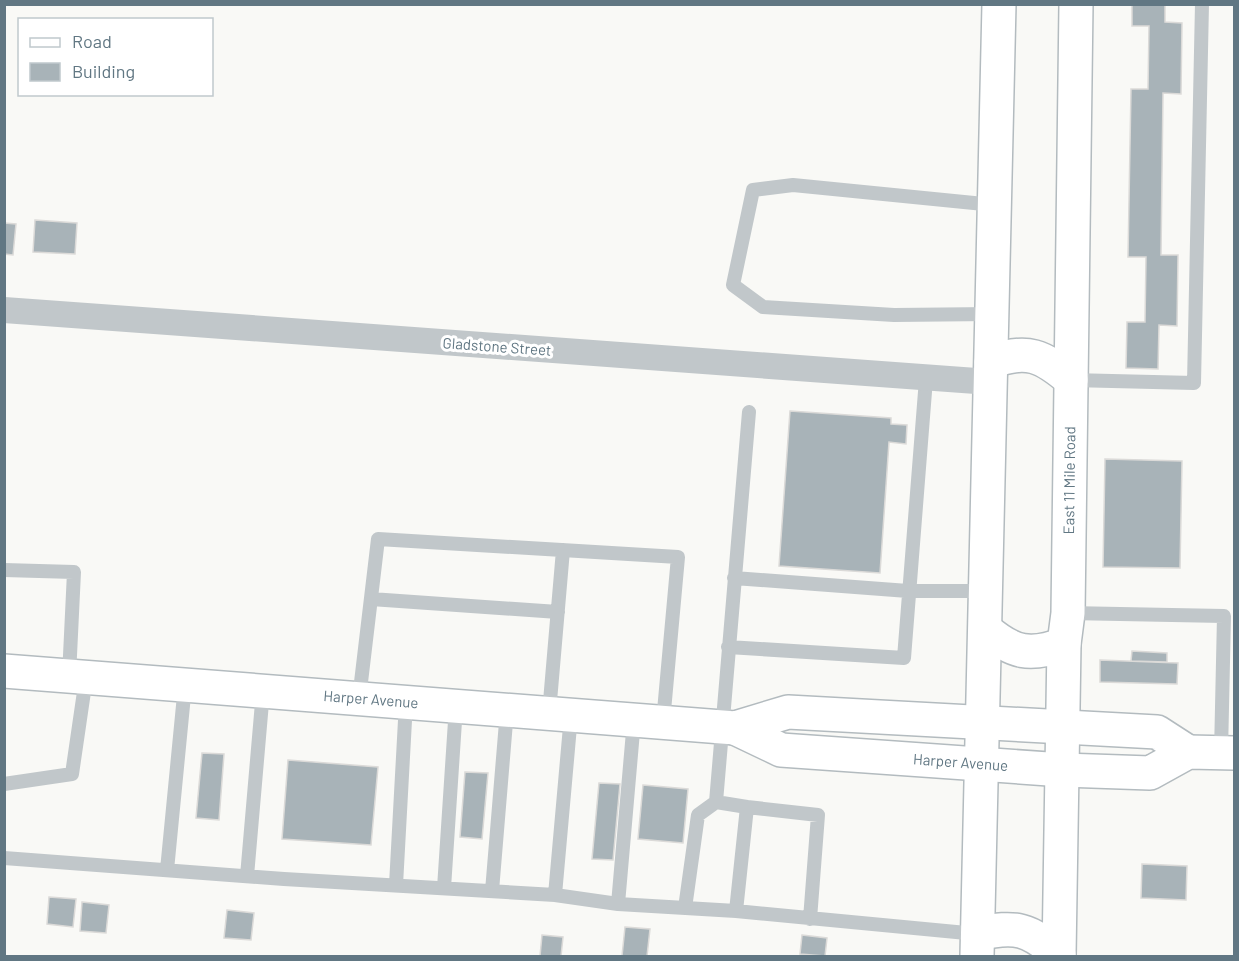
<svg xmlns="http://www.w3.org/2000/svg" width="1239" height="961" font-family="Barlow,sans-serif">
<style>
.building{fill:#a8b3b8;stroke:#dbdad8;stroke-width:1.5}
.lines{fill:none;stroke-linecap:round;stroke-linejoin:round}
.secondary-casing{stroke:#b3bbbf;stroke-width:36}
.service{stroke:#c1c7ca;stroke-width:14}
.minor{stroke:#c1c7ca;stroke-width:26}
.secondary{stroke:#fff;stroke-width:33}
.labels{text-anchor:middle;stroke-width:6;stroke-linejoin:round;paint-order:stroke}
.street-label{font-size:15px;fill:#617783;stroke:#fff}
</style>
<rect width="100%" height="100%" fill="#f9f9f6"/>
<path class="building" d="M1132,4H1165V22L1182,23L1181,94L1163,93L1161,255H1178L1177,326L1159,325L1158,369L1126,368L1127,322H1145L1146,257H1128L1131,89H1148L1149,26H1132Z
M35,220L77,223L75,254L33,252Z
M4,223L16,224L13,255L4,254Z
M790,411L891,418V424L907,425L906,444L889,442L880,573L779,566Z
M1105,459L1182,461L1180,568L1103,567Z
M1132,651L1167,653V662L1131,661Z
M1100,660L1178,663L1177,684L1100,682Z
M202,753L224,754L219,820L196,818Z
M288,760L378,767L371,845L282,839Z
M465,772L488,773L482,839L460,837Z
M599,783L620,784L613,860L592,859Z
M643,785L688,789L683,843L638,839Z
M1142,864L1187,866L1186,900L1141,898Z
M49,897L76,899L73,927L47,924Z
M82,902L109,905L106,933L80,931Z
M227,910L254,913L251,940L224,938Z
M625,927L650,929L647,956H622Z
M542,935L563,937L561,956H540Z
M802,935L827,938L825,956L800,954Z"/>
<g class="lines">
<defs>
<g id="secondary">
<path d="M991,362C1027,348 1043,356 1071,380"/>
<path d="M986,630C1013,653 1030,657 1064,644"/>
<path id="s1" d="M4,671L735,728L788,712L1157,732L1188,752"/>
<path id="s2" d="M735,728L781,750L1063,770L1150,773L1188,752L1234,753"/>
<path d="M978,934C1016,925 1029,929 1059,955"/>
<path d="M977,956L999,4"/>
<path id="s3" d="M1059,956L1064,644L1068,613L1076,4"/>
</g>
</defs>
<use href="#secondary" class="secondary-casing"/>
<path class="service" d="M992,314L894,315L763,307L733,285L753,190L793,185L994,205
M1071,380L1194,383L1202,4
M4,570L74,572L69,676
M734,578L908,591H987
M371,599L558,612
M1068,613L1224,616L1221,753
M728,647L904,658L926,379
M359,699L378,539L678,557L663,722
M549,713L563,550
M4,784L72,774L86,678
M716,802L747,807L736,911
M747,807L818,815L810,919
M4,858L284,879L555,895L618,904L736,911L977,934
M167,870L185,685
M247,876L263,691
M396,885L406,702
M444,888L456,706
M492,891L507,710
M555,895L571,715
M618,904L634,720
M685,908L698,815L716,802L749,412"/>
<path class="minor" d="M4,310L990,382"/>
<use href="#secondary" class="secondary"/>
</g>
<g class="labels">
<g class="street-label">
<text transform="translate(497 347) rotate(4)" y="5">Gladstone Street</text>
<text dy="5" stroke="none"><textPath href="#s3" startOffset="476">East 11 Mile Road</textPath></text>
<text dy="5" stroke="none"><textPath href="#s1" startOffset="368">Harper Avenue</textPath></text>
<text dy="5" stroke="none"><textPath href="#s2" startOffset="231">Harper Avenue</textPath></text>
</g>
</g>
<rect width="1239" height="961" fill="none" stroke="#617783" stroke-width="12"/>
<rect x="18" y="18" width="195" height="78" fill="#ffffff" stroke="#c0c9cd" stroke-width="1.5"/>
<rect x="30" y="38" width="30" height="9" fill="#ffffff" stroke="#c0c9cd" stroke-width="1.5"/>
<text x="72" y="48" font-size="18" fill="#617783">Road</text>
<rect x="30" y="63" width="30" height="18" fill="#a8b3b8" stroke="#c0c9cd" stroke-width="1.5"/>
<text x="72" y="78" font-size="18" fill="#617783">Building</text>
</svg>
